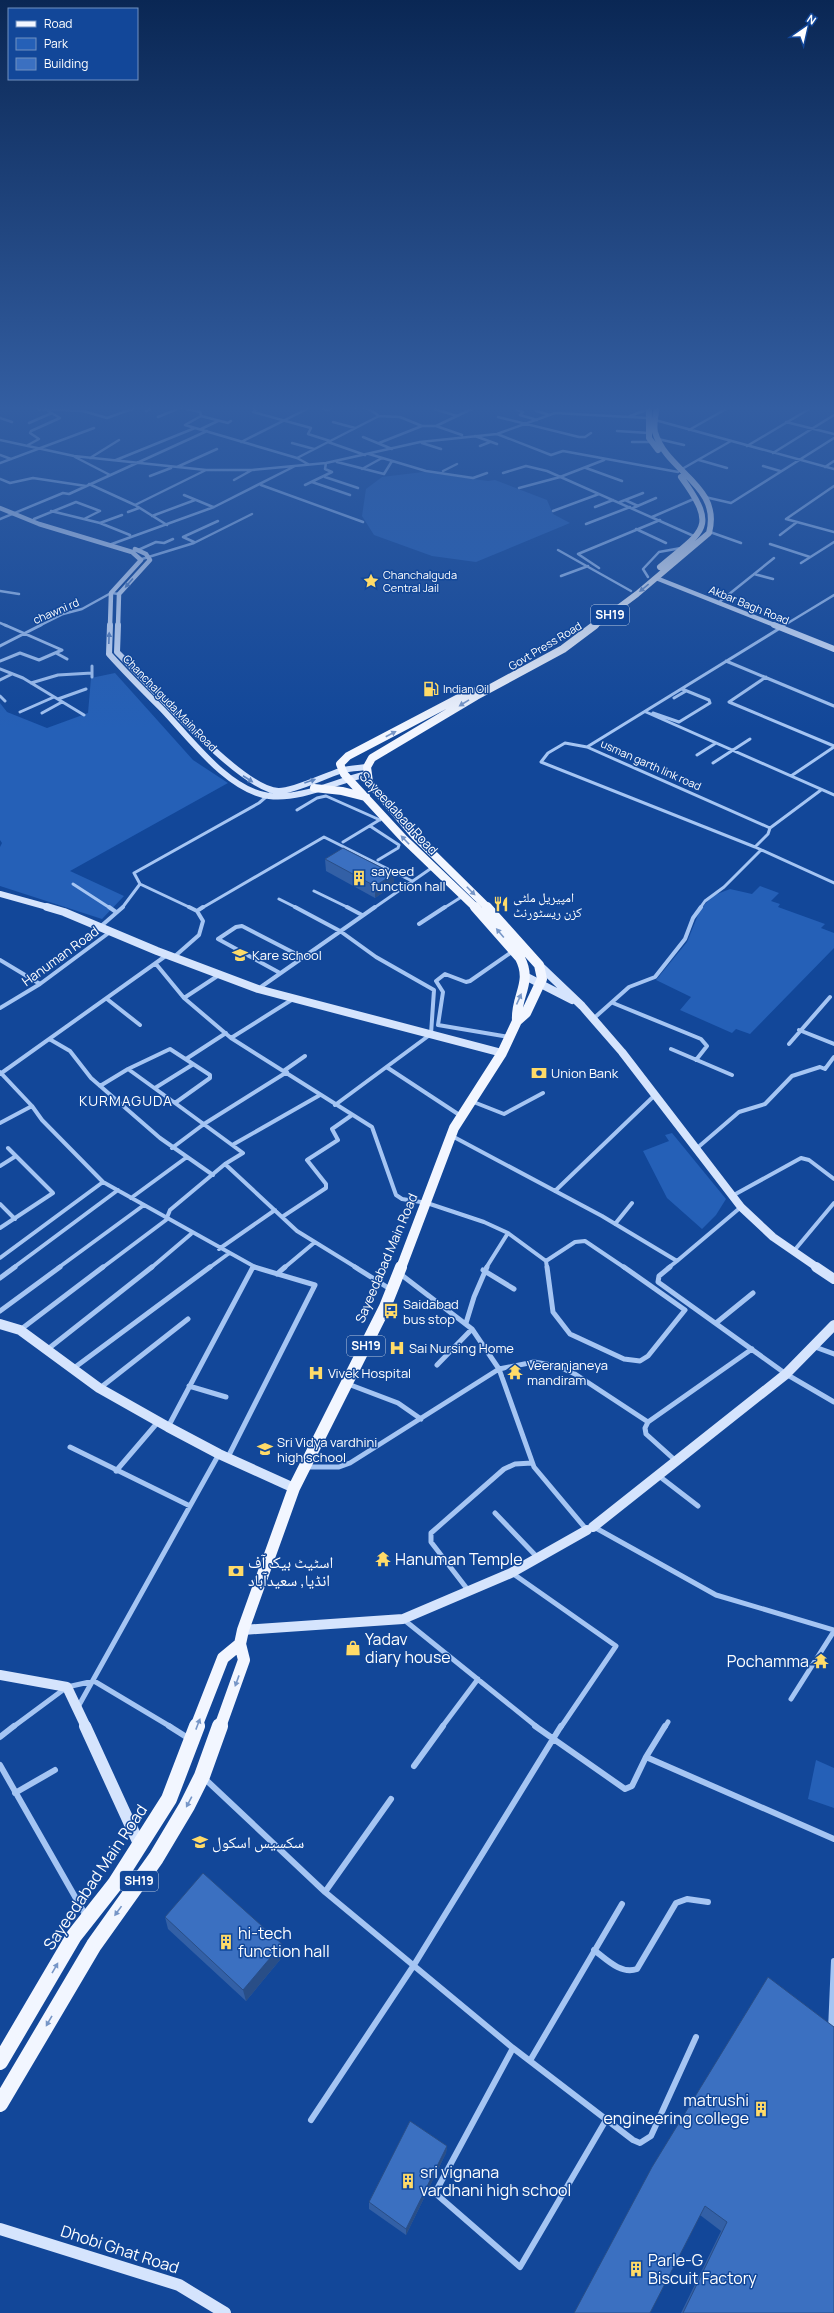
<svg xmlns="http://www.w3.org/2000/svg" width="834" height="2313" font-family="Manrope,'Noto Naskh Arabic',sans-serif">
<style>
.green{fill:#2560b7}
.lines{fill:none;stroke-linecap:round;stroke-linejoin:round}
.street-far4{stroke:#a5c5f3;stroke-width:2.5}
.street-far3{stroke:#a5c5f3;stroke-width:3}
.street-far2{stroke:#a5c5f3;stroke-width:4}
.street-far1{stroke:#a5c5f3;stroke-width:5}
.street{stroke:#a5c5f3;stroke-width:6}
.secondary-far4{stroke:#d5e4fd;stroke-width:4.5}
.secondary-far3{stroke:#d5e4fd;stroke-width:6}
.secondary-far2{stroke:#d5e4fd;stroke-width:8}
.secondary-far1{stroke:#d5e4fd;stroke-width:10}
.secondary{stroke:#d5e4fd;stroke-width:12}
.primary-far4{stroke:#f2f6ff;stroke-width:6}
.primary-far3{stroke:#f2f6ff;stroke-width:8}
.primary-far2{stroke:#f2f6ff;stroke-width:10}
.primary-far1{stroke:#f2f6ff;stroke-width:12}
.primary{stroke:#f2f6ff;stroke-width:16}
.wall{fill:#3360a6}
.shaded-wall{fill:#294e87}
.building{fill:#3b70c1;stroke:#294e87}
.oneway{fill:#6086c1}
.oneway2{fill:#7796c7}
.labels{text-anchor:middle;stroke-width:3;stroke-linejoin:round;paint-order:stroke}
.far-poi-label{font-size:11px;fill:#fff;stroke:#124799;text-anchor:start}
.far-street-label{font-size:11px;fill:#fff;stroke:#124799}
.shield{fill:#124799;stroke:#b8c8e0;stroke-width:1}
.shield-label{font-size:12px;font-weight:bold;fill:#fff}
.street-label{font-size:13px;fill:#fff;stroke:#124799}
.poi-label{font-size:13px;fill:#fff;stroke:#124799;text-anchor:start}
.neighbourhood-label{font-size:14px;letter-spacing:1px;fill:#fff;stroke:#124799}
.near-poi-label{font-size:16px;fill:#fff;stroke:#124799;text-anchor:start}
.near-street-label{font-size:16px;fill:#fff;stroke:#124799}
</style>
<rect width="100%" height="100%" fill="#124799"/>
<path class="green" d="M423,472L488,481L495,480L547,500L553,514L570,523L476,562L432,556L374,535L362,516L366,489L382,477Z
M115,673L193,760L228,783L70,871L124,896L102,919L0,886V847L2,843L0,840V703L7,712L47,728L88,713L91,678Z
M760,886L779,893L771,901L780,904L778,907L825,924L821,928L834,933V948L750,1034L736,1029L732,1033L680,1010L691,997L656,980L687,942L700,910L712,896L730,889L752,894Z
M672,1133L726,1199L716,1215L702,1229L667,1198L643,1151L669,1141L665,1135Z
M816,1760L834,1768V1808L808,1799Z"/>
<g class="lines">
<path class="street-far4" d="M26,405L39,409L83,411L107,418L143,405
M170,405L200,412L201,416L185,425L297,458L308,464
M252,405L250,406L256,410L253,412L311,428L308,434L330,441
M260,405H267
M369,405V409L379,416L400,417L422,426H436L462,435
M422,405L457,416
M312,406L327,410L338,406L369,409
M517,410L523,412L520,415L537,420
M146,411L160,405
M536,411L550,415
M201,416L228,423L231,421
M630,416L649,409
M158,417L182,407
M498,417L579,437H585L591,433
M0,418L12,422
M655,420L834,469
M333,422L355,428
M786,422L834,434
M29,423L52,413
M436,426L480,405
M201,429L218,421
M689,430L733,405
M617,431L649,433
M497,434L551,455L563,451L678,472
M475,436L497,444
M363,437L392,449
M658,439L684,445
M0,440L74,456L206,470H252L326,463L420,442L497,434L555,413L648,418
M241,442L313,406L311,405
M328,442L365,455
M632,442H652
M292,443L314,449
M379,443L422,426
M422,443L441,449
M28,445L39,439L30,433L31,431L60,418L45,409
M480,446L490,442
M747,446L816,405
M773,453L834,415
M369,454L426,471L473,478L487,473
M0,455L11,459
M75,457L110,475
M90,458L119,440
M297,458L379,416
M116,460L195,428
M699,460L727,468
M337,462L384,474L392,461
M0,463L94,428
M763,466L780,471
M177,467L217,449
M825,467L834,461
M586,468L622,481
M362,469L382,458
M682,469L731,441
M443,471L457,464
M503,473L526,466L547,471L696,537
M150,476L171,468
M325,477L358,488
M0,479L10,483L33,478L86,486
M234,480L252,470
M312,482L350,495
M89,484L135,505L167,525
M261,485L363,522
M305,485L332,472L325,469L326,463
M519,488L560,477L604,460
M184,495L213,507
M705,497L731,503L834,438
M625,500L638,506
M620,502L643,493
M135,505L206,470
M595,507L613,500
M633,508L656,498
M51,511L100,523L130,535
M553,511L599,494
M128,512L139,508
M152,516L195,500
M652,517L696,498
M0,519L63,493L69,494L207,431
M34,519L76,502L100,511L84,519
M786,519L834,486
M786,519L834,532
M100,523L122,515
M586,524L630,507
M636,529L666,543
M710,532L741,543
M780,535L797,522
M194,542L183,537L218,521
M770,544L810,557
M109,545L214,507L295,466
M558,550L631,591
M136,551L156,542L164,543L173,539
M142,559L194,543L252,514
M801,563L834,542
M599,568L578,554L660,520
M754,574L773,579
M561,576L588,566
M648,577L643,569L659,552L681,548
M0,591L19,594
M718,603L774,558
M0,623L7,626
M39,626L63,614L82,609L111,593L119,594
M783,626L834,595"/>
<path class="street-far3" d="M0,646L41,625
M56,653L67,659
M0,661L20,653L39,660L62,650L5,625
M726,661L834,706
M92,666V677
M0,669L23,678L84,715
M766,677L729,702L834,746
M0,680L12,674
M31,683L58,675L92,673
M0,696L5,701
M674,698L686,691
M58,699L86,689
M20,712L54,697
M646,712L834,795
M42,713L62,702
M653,713L679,722L710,703L709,700L682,689
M587,747L565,743L548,753L541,762L755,847L834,883
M697,755L716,743
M713,763L750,739
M791,776L834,747
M297,810L317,798L326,796L380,820
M370,826L399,845L398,848L378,860
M770,828L587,747L785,625
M343,842L381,819
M755,847L768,834L770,828L821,790
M73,884L110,908
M140,884L191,908
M314,891L349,908
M279,899L297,908
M122,908L140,884L134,873L259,803L273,791
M202,908L324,837L412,881
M374,908L433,867
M444,908L463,896
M700,908L705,901L724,887L761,850"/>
<path class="street-far2" d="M109,907L116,912
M189,907L197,911
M295,907L340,931L376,957L434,990L431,1034L335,1105
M347,907L362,915
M419,924L445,907
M100,927L123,907
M174,957L199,935L203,921L197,911L203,907
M0,960L40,984
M156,964L184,998L231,1038L372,1127L396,1195L402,1199L427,1203L484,1222L508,1233L546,1261
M280,973L218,939L236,927L242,926L302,957
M258,989L375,907
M184,998L219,975
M107,999L140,1025
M613,1003L701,1039L707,1046L696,1060
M0,1008L40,984L110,932
M593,1019L629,987L655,977L685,939L693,918L701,907
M799,1030L834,1044
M509,1037L438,1025L443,992L436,981L445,974L466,982L470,981L513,951
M231,1038L293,999
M51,1040L70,1051L91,1078L160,1138L213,1175
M789,1044L830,997
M170,1049L210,1075V1078L175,1103L128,1069Z
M671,1049L732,1075
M186,1059L226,1033
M388,1068L461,1116
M285,1070L305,1056
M0,1072L32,1106L42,1120L103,1182L257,1268
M0,1074L167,955
M100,1086L128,1069
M155,1088L192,1065
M471,1101L504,1114L543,1093
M0,1123L32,1106
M452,1136L602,1216L677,1261L668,1268
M234,1144L320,1095
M172,1148L204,1124L287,1072
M696,1149L739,1112L765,1104L792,1076L820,1067L825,1069L834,1057
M225,1164L297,1231L357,1268
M0,1166L16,1156
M555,1191L655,1095
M732,1196L801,1158L809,1160L834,1179
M131,1198L187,1157
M0,1204L15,1219
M282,1217L326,1188V1184L307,1160L338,1140L332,1129L352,1115
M615,1224L632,1203
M0,1228L53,1193L8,1148
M219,1249L275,1210
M793,1252L834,1203
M0,1258L103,1182
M546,1261L547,1268
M546,1261L575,1242L585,1241L625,1268
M677,1261L741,1207
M13,1268L118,1190
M58,1268L144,1205
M102,1268L166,1220L170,1210L225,1164L243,1153L175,1103
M151,1268L191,1234
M209,1268L228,1254
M284,1268L315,1242
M486,1268L508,1233"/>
<path class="street-far1" d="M355,1267L390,1289
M547,1267L553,1312L570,1334L624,1359L640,1361L648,1356L685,1310L624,1267
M670,1267L659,1276L658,1282L786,1374L834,1402
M483,1270L514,1289
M399,1273L472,1329L499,1369L534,1467L586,1529
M277,1274L285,1267
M0,1278L15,1267
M0,1311L60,1267
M466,1323L474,1297L487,1267
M716,1323L753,1293
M20,1330L103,1267
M815,1347L834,1354
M48,1349L152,1267
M437,1365L472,1329
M74,1368L210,1267
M348,1384L398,1403L421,1419
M189,1386L226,1397
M100,1388L188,1319
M648,1422L752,1349
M168,1427L253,1267
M70,1447L190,1506
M228,1457L315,1285L254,1267
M306,1467H339L350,1463L499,1369L534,1362L557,1366L575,1374L648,1422L645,1428L646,1434L676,1461
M116,1471L158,1422
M659,1476L698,1506
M495,1513L538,1558
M594,1527L716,1595L834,1630
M512,1573L616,1646L561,1727
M468,1590L431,1542V1533L504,1469L515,1464L532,1463
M403,1619L537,1727
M791,1699L834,1631
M78,1707L219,1454
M13,1727L67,1687L94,1681L171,1727
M442,1727L478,1679
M665,1727L668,1722"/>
<path class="street" d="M169,1726L188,1738
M535,1726L625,1789L632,1786L646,1757
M665,1726L646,1757L834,1839
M0,1737L14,1726
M0,1765L86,1916
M414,1766L443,1726
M204,1778L325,1892L513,2048L633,2140L640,2143L651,2136L696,2037
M15,1793L55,1770
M325,1892L391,1799
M594,1950C606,1959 621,1975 637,1969L676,1903L687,1899L708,1902
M831,2030L834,1961
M513,2048L435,2193L520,2267L606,2120
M531,2059L622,1904
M311,2120L414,1965L561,1726"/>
<path class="secondary-far4" d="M0,508L39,524L132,552L141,560L111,593L110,626
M656,578L777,626
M118,626L119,594L150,560L146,554L135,549"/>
<path class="secondary-far3" d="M110,625L109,654C126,673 144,691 162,709C189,737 228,791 269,796C301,800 336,781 367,774
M118,625L117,652C146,681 243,792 279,791C294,791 324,776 340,771C348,768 358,768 367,767
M774,625L834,649
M0,894L51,908"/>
<path class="secondary-far2" d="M47,907L64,912L157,951L258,989L502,1053
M539,965L582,1006L622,1052L741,1207L773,1237L818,1268
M527,977L572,1000"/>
<path class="secondary-far1" d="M816,1267L834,1279
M0,1324L20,1330L99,1388L168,1427L219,1454L294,1488
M593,1527L786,1374L834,1325
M243,1630L403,1619L511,1573L587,1530
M0,1675L67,1687L86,1727"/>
<path class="secondary" d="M85,1726L140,1846
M0,2229L179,2285L225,2313"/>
<path class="primary-far4" d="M649,405V438L658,450
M660,567C703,530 719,529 681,477
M594,626L637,594L709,533C722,485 666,472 655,432C653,424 656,414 657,405"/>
<path class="primary-far3" d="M472,691L348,756L340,764L344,774L404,839L476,908
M314,788L342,791L366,797
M488,908L415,836L369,782L367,767L372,758L476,696L563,649L595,625"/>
<path class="primary-far2" d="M475,907L520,958C533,983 515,996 517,1021
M401,1268L454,1128L502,1053L517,1021L526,1013L542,979L539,965L487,907"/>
<path class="primary-far1" d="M196,1727L223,1658L240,1644
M220,1727L244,1660L240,1644L243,1630L294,1488L385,1307L401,1267"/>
<path class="primary" d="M0,2062L74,1936L115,1884L169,1799L197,1726
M0,2104L94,1945L156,1858L187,1806L202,1776L220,1726"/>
</g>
<path class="wall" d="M325,859L394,874V885L375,898L326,871Z
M165,1917L284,1955L246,2001L168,1929Z
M834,2027V2313H681L721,2231L700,2215L574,2313Z
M447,2146L446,2153L406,2235L369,2209V2202Z"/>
<path class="shaded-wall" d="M394,874V885L375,898V886Z
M282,1944L284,1955L246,2001L243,1990Z
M447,2146L446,2153L406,2235V2229Z"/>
<path class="building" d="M343,848L394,874L375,886L325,859Z
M203,1873L282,1944L243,1990L165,1917Z
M768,1977L834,2027V2313H683L727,2222L705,2206L650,2313H574L652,2167Z
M410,2121L447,2146L406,2229L369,2202Z"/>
<defs><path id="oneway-solid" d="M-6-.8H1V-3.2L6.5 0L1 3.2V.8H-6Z"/></defs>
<g class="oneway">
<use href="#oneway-solid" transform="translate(129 583) rotate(131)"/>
<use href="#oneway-solid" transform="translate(109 638) rotate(-88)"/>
<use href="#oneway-solid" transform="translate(248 779) rotate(33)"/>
<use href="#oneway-solid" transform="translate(310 781) rotate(-19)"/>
</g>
<g class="oneway2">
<use href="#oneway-solid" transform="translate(644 588) rotate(141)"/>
<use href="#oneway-solid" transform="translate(464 703) rotate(148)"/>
<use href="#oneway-solid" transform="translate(391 734) rotate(-28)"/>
<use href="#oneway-solid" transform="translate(405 840) rotate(-134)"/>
<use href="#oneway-solid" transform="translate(471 891) rotate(45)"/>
<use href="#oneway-solid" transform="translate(500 933) rotate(-130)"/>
<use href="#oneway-solid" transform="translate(519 999) rotate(-66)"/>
<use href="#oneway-solid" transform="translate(237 1681) rotate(110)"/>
<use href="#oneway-solid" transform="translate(198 1724) rotate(-69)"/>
<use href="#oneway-solid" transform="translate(189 1802) rotate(118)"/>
<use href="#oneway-solid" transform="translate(118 1911) rotate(126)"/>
<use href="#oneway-solid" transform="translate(55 1968) rotate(-60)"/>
<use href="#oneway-solid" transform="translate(49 2021) rotate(120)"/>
</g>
<linearGradient id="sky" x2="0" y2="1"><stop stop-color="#0a2754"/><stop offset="0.56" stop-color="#335ea2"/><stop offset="1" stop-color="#335ea2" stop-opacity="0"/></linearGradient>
<rect width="834" height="729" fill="url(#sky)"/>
<defs>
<symbol id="sight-bare" viewBox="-9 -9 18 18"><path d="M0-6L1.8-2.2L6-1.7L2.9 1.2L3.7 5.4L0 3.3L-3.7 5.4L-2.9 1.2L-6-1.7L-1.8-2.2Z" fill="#ffdb68" stroke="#124799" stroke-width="2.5" paint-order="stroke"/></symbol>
<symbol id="fuel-bare" viewBox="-9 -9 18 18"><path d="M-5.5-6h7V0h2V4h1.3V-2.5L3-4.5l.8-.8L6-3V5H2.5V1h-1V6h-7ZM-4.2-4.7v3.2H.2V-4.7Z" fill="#ffdb68" stroke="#124799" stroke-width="2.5" paint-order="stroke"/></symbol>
<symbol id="building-bare" viewBox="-9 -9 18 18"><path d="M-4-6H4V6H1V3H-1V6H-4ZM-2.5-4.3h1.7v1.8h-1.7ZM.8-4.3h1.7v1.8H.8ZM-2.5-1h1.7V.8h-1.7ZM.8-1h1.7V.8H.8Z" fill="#ffdb68" stroke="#124799" stroke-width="2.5" paint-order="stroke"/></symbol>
<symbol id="restaurant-bare" viewBox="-9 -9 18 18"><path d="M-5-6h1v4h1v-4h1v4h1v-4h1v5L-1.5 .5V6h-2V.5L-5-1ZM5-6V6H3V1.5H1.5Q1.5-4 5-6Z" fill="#ffdb68" stroke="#124799" stroke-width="2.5" paint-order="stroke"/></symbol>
<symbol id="school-bare" viewBox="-9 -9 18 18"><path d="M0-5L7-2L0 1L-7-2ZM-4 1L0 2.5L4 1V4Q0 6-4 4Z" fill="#ffdb68" stroke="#124799" stroke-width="2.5" paint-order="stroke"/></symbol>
<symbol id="bank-bare" viewBox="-9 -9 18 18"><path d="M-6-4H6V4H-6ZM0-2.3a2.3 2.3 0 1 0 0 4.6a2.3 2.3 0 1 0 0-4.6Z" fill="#ffdb68" stroke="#124799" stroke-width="2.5" paint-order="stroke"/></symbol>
<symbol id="bus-bare" viewBox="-9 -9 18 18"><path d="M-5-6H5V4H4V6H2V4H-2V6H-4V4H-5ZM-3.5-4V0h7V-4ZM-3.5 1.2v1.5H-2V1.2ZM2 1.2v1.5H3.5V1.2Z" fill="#ffdb68" stroke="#124799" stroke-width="2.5" paint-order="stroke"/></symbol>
<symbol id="hospital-bare" viewBox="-9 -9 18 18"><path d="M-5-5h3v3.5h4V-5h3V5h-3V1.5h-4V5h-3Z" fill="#ffdb68" stroke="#124799" stroke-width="2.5" paint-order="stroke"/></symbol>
<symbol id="temple-bare" viewBox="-9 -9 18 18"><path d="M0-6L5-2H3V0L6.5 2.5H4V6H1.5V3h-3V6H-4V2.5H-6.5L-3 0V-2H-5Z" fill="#ffdb68" stroke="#124799" stroke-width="2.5" paint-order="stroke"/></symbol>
<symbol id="shop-bare" viewBox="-9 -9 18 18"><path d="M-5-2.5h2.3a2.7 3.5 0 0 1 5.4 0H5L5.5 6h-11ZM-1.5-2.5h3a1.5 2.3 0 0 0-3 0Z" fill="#ffdb68" stroke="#124799" stroke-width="2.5" paint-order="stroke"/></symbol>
</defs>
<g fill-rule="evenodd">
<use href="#sight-bare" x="360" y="570" width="22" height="22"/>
<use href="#fuel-bare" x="420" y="678" width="22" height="22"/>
<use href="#building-bare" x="348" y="867" width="22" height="22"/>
<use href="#restaurant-bare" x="490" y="893" width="22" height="22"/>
<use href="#school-bare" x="229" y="944" width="22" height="22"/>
<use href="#bank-bare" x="528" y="1062" width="22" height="22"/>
<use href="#bus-bare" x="380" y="1300" width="22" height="22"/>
<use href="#hospital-bare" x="386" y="1337" width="22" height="22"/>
<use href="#temple-bare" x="504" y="1361" width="22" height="22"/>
<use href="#hospital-bare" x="305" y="1362" width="22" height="22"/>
<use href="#school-bare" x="254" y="1438" width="22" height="22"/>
<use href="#temple-bare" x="372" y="1548" width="22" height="22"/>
<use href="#bank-bare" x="225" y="1560" width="22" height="22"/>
<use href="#shop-bare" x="342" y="1637" width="22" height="22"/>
<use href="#temple-bare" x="810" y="1650" width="22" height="22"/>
<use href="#school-bare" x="189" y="1831" width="22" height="22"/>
<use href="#building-bare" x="215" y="1931" width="22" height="22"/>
<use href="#building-bare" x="750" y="2098" width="22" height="22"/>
<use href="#building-bare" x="397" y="2170" width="22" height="22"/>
<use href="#building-bare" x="625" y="2258" width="22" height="22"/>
</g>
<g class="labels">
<g class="far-poi-label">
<text x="383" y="579">Chanchalguda<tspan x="383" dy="13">Central Jail</tspan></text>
<text x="443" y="693">Indian Oil</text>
</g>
<g class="far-street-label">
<text transform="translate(749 605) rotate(22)" y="4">Akbar Bagh Road</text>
<text transform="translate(56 611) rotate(-23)" y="4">chawni rd</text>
<text transform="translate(545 646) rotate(-31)" y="4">Govt Press Road</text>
<text transform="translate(170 703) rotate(46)" y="4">Chanchalguda Main Road</text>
<text transform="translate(651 765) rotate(24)" y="4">usman garth link road</text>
</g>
<g class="shield">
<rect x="591" y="605" width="38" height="20" rx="3"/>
<rect x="347" y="1336" width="38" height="20" rx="3"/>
<rect x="120" y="1871" width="38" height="20" rx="3"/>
</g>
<g class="shield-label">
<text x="610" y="619">SH19</text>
<text x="366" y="1350">SH19</text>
<text x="139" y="1885">SH19</text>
</g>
<g class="street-label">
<text transform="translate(399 813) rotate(47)" y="5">Sayeedabad Road</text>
<text transform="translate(60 956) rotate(-36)" y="5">Hanuman Road</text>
<text transform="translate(386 1258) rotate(-67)" y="5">Sayeedabad Main Road</text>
</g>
<g class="poi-label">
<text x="371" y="876">sayeed<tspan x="371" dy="15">function hall</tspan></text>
<text x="513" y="902">امپیریل ملٹی<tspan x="513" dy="15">کزن ریسٹورنٹ</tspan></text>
<text x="252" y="960">Kare school</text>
<text x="551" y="1078">Union Bank</text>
<text x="403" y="1309">Saidabad<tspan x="403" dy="15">bus stop</tspan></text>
<text x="409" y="1353">Sai Nursing Home</text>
<text x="527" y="1370">Veeranjaneya<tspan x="527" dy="15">mandiram</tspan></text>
<text x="328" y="1378">Vivek Hospital</text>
<text x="277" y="1447">Sri Vidya vardhini<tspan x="277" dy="15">high school</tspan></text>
</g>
<g class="neighbourhood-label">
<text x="126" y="1106">KURMAGUDA</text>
</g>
<g class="near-poi-label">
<text x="395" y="1565">Hanuman Temple</text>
<text x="248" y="1568">اسٹیٹ بیک آف<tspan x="248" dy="18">انڈیا, سعیدآباد</tspan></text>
<text x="365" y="1645">Yadav<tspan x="365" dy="18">diary house</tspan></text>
<text x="809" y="1667" text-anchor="end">Pochamma</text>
<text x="212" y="1848">سکسیس اسکول</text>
<text x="238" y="1939">hi-tech<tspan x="238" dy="18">function hall</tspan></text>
<text x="749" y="2106" text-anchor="end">matrushi<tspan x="749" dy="18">engineering college</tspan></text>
<text x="420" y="2178">sri vignana<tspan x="420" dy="18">vardhani high school</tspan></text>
<text x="648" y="2266">Parle-G<tspan x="648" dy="18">Biscuit Factory</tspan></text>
</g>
<g class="near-street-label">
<text transform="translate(95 1877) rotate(-56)" y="6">Sayeedabad Main Road</text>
<text transform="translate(120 2249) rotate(18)" y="6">Dhobi Ghat Road</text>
</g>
</g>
<rect x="8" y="8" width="130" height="72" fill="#124799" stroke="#7191c2"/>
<rect x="16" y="21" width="20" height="6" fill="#f2f6ff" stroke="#7191c2"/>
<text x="44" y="28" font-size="12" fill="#ffffff">Road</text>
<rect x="16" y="38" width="20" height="12" fill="#2560b7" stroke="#7191c2"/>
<text x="44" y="48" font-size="12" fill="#ffffff">Park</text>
<rect x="16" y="58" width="20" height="12" fill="#3b70c1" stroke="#7191c2"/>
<text x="44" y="68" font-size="12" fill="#ffffff">Building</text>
<g transform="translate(806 28) rotate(34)" stroke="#124799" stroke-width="3" paint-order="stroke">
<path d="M0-3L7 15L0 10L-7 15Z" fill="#ffffff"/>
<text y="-6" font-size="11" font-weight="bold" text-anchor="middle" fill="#ffffff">N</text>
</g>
</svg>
